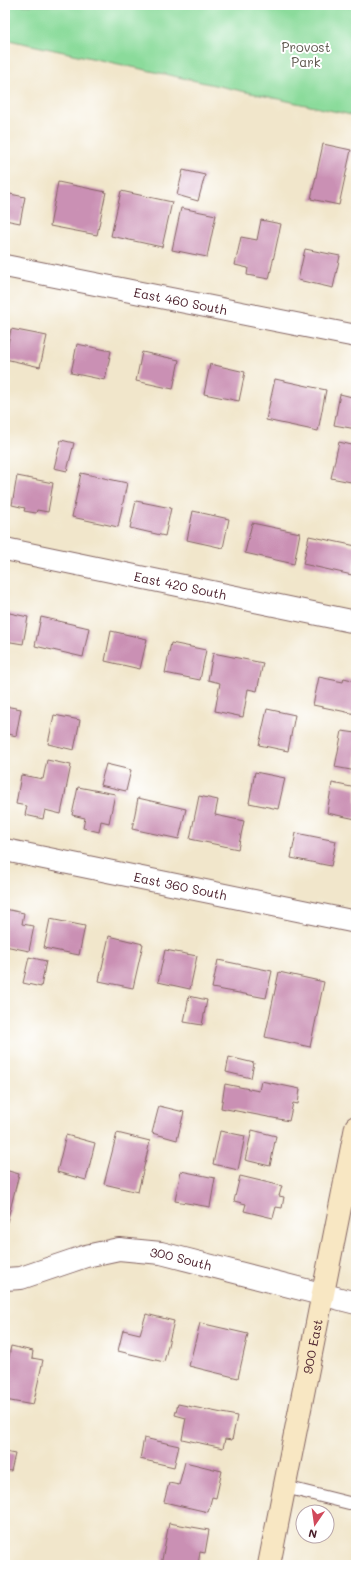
<svg xmlns="http://www.w3.org/2000/svg" width="361" height="1570" font-family="Mali,sans-serif">
<style>
.green{fill:#8bdb9b;stroke:#6a7d63}
.building{fill:#ca90b4}
.lines{fill:none;stroke-linecap:round;stroke-linejoin:round}
.service-casing{stroke:#846563;stroke-width:14}
.minor-casing{stroke:#846563;stroke-width:24}
.tertiary-casing{stroke:#846563;stroke-width:24}
.secondary-casing{stroke:#846563;stroke-width:24}
.service{stroke:#fff;stroke-width:12}
.minor{stroke:#fff;stroke-width:22}
.tertiary{stroke:#fff;stroke-width:22}
.secondary{stroke:#f8e7c3;stroke-width:22}
.labels{text-anchor:middle;stroke-width:4;stroke-linejoin:round;paint-order:stroke}
.park-label{font-size:13px;fill:#5e574d;stroke:#fff}
.street-label{font-size:13px;fill:#4a1f2b;stroke:#fff}
</style>
<rect width="100%" height="100%" fill="#fff"/>
<filter id="ink" filterUnits="userSpaceOnUse"><feTurbulence type="fractalNoise" baseFrequency=".025" numOctaves="2"/><feDisplacementMap in="SourceGraphic" scale="8" xChannelSelector="R" yChannelSelector="G"/><feConvolveMatrix kernelMatrix="1 2 1 2 8 2 1 2 1" color-interpolation-filters="sRGB"/></filter>
<filter id="wash" filterUnits="userSpaceOnUse"><feTurbulence type="fractalNoise" baseFrequency=".012" numOctaves="4" result="noise"/><feDisplacementMap in="SourceGraphic" scale="16" xChannelSelector="R" yChannelSelector="G"/><feGaussianBlur stdDeviation="0.9" result="paint"/><feColorMatrix in="noise" values="0 0 0 0 0 0 0 0 0 0 0 0 0 0 0 0 0 1.4 0 .05"/><feComposite in="paint" operator="in"/></filter>
<g filter="url(#wash)">
<rect width="100%" height="100%" fill="#f1e6cb"/>
<path class="green" d="M5,5H356V116L9,40L5,52Z"/>
<g id="blocks">
<path class="building" d="M323,144L351,150L339,205L311,199Z
M183,170L205,175L198,201L177,195Z
M58,182L106,192L97,235L50,226Z
M121,191L172,202L162,247L111,236Z
M5,193L25,197L20,223L5,220Z
M181,208L216,215L207,257L172,250Z
M261,220L281,224L269,279L247,275L248,268L235,265L241,237L257,240Z
M305,249L340,256L333,288L298,280Z
M11,329L47,336L40,367L5,359Z
M77,344L111,351L105,380L71,373Z
M142,352L179,360L173,389L136,381Z
M210,364L245,372L239,401L204,394Z
M275,379L326,390L318,431L266,420Z
M340,394L356,398V429L334,425Z
M61,440L74,443L67,471L54,468Z
M339,442L356,446V483L331,478Z
M81,473L127,483L118,527L72,517Z
M5,475H8L6,487H5Z
M17,476L53,483L48,512L37,510L36,513L24,511L25,508L12,505Z
M136,501L171,508L165,536L130,528Z
M193,511L229,519L223,548L187,540Z
M252,523L300,533L294,564L245,553Z
M309,536L356,546V555L352,575L303,564Z
M5,612L28,617L23,644L5,641Z
M41,617L89,628L83,657L35,646Z
M111,631L147,639L140,669L105,661Z
M171,643L206,650L200,680L165,673Z
M213,653L263,663L257,691L248,689L243,717L215,711L220,683L208,680Z
M319,677L343,682L344,678L356,681V714L313,705Z
M5,706L21,709L16,736L5,733Z
M267,709L295,715L288,751L259,745Z
M54,715L80,720L74,750L48,744Z
M342,731L356,733V771L335,767Z
M47,760L71,765L61,814L45,810L43,819L25,815L27,806L16,804L21,775L43,779Z
M106,764L131,770L126,791L100,785Z
M255,772L285,778L278,809L249,803Z
M332,783L356,788V819L327,813Z
M78,787L115,794L109,823L101,821L99,832L83,828L85,818L72,815Z
M199,796L218,800L215,815L244,821L238,849L190,839Z
M138,798L186,809L179,839L132,829Z
M296,833L336,841L331,866L291,858Z
M5,909L24,913L22,924L34,926L29,951L5,946Z
M50,919L85,926L79,955L44,948Z
M109,936L143,944L133,988L99,981Z
M165,950L197,956L190,989L158,982Z
M29,957L46,961L41,987L23,983Z
M218,960L272,971L266,998L212,988Z
M279,972L324,982L310,1047L265,1037Z
M189,996L207,1000L202,1025L184,1022Z
M229,1057L254,1063L251,1078L226,1072Z
M261,1081L300,1089L298,1104L293,1103L289,1121L221,1108L225,1084L259,1091Z
M159,1106L184,1112L177,1140L152,1133Z
M252,1130L276,1136L270,1166L245,1160Z
M220,1131L245,1136L238,1170L213,1164Z
M117,1133L150,1141L138,1192L104,1184Z
M66,1135L95,1143L86,1180L57,1172Z
M5,1170L19,1174L7,1222H5Z
M181,1171L215,1178L210,1207L175,1201Z
M240,1176L282,1186L279,1196L284,1197L282,1208L276,1207L273,1218L244,1211L246,1204L234,1201Z
M146,1314L174,1321L164,1362L118,1351L123,1330L140,1334Z
M200,1323L248,1334L238,1378L189,1366Z
M11,1346L33,1351L32,1358L43,1360L33,1405L5,1400V1360L8,1361Z
M178,1404L237,1416L232,1440L225,1439L223,1448L182,1439L186,1418L175,1415Z
M144,1438L179,1446L174,1467L140,1459Z
M5,1452L15,1454L11,1471L5,1470Z
M185,1462L222,1471L216,1498L212,1497L208,1512L164,1502L169,1483L179,1485Z
M169,1523L209,1530L205,1553L200,1552L198,1565H161Z"/>
</g>
</g>
<g filter="url(#ink)">
<use href="#blocks" fill-opacity="0" stroke="#846563" stroke-width="1"/>
<g class="lines">
<defs>
<path id="service" d="M285,1487L349,1503"/>
<g id="minor">
<path id="s1" d="M5,266L356,336"/>
<path id="s2" d="M5,549L356,622"/>
<path id="s3" d="M5,850L356,922"/>
</g>
<g id="tertiary">
<path id="s4" d="M5,1279L21,1278L86,1256L119,1249L161,1253L356,1303"/>
</g>
<g id="secondary">
<path id="s5" d="M269,1565L356,1127"/>
</g>
</defs>
<use href="#service" class="service-casing"/>
<use href="#minor" class="minor-casing"/>
<use href="#tertiary" class="tertiary-casing"/>
<use href="#secondary" class="secondary-casing"/>
<use href="#service" class="service"/>
<use href="#minor" class="minor"/>
<use href="#tertiary" class="tertiary"/>
<use href="#secondary" class="secondary"/>
</g>
</g>
<g class="labels">
<g class="park-label">
<text x="306" y="52">Provost<tspan x="306" dy="15">Park</tspan></text>
</g>
<g class="street-label">
<text dy="5" stroke="none"><textPath href="#s1" startOffset="179">East 460 South</textPath></text>
<text dy="5" stroke="none"><textPath href="#s2" startOffset="179">East 420 South</textPath></text>
<text dy="5" stroke="none"><textPath href="#s3" startOffset="179">East 360 South</textPath></text>
<text dy="5" stroke="none"><textPath href="#s4" startOffset="181">300 South</textPath></text>
<text dy="5" stroke="none"><textPath href="#s5" startOffset="223">900 East</textPath></text>
</g>
</g>
<rect width="361" height="1570" fill="none" stroke="#fff" stroke-width="20"/>
<g transform="translate(315 1524) rotate(193)"><circle r="19" fill="#ffffff" stroke="#b7a5aa"/>
<path d="M0-3L7 15L0 10L-7 15Z" fill="#d1495b"/>
<text y="-6" font-size="11" font-weight="bold" text-anchor="middle" fill="#4a1f2b">N</text>
</g>
</svg>
